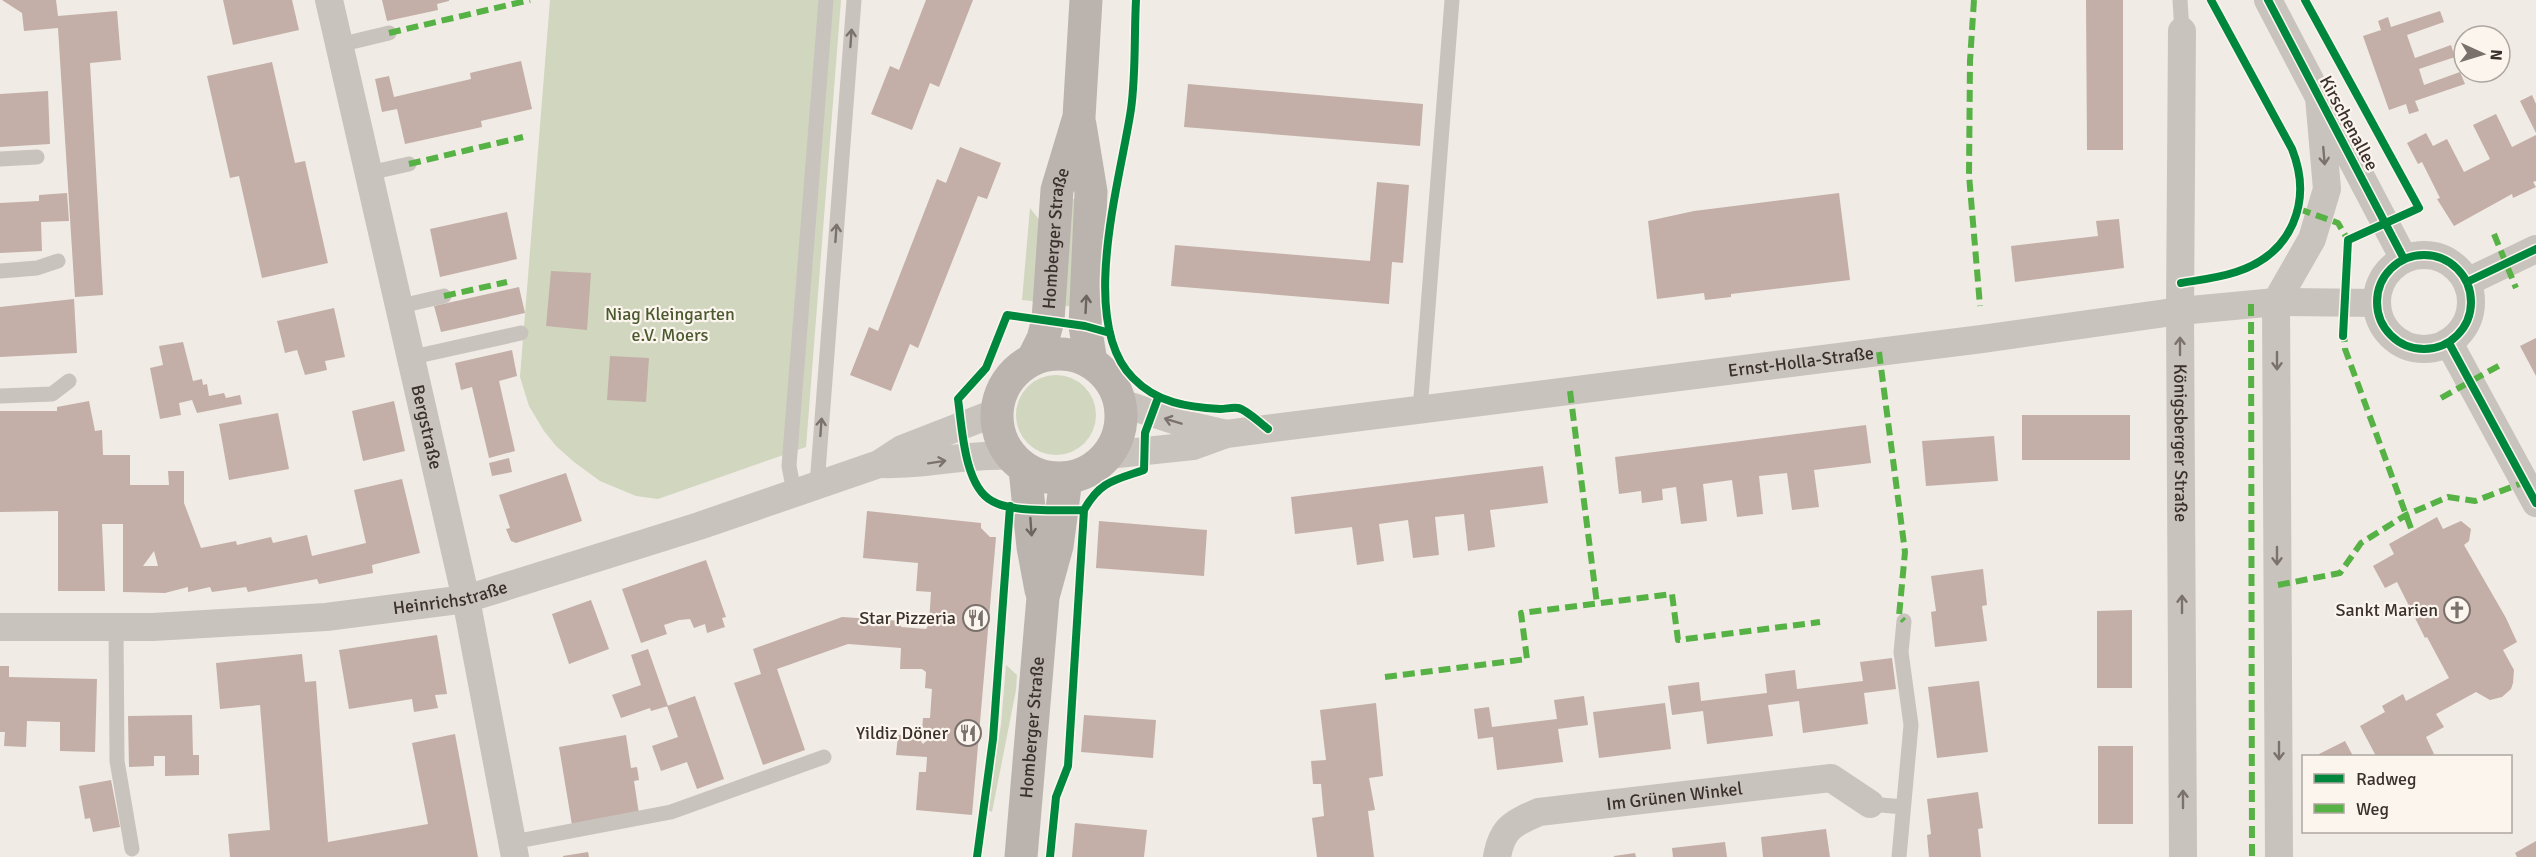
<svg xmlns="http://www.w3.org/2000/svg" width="2536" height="857" font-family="Signika,sans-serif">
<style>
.green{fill:#d1d6bf}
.building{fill:#c3afa7;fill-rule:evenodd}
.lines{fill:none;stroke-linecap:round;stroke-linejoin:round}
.service{stroke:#c9c3be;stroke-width:15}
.minor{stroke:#c9c3be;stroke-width:28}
.secondary{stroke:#bab3ae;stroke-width:33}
.quiet{stroke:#57b246;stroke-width:6;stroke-dasharray:12 6;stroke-linecap:butt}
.cycleway-casing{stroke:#fbf5ee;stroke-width:11}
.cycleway{stroke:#00873e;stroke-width:8}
.oneway{stroke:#7b726d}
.oneway2{stroke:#6e645f}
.labels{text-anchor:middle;stroke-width:4.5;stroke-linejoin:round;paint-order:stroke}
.street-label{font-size:18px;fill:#3b302b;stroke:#fbf5ee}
.park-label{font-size:18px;fill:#4a5a2e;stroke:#fbf5ee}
.poi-label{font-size:18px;fill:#3b302b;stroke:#fbf5ee;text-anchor:end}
</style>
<rect width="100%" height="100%" fill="#f0ebe5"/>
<path class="green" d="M550,0H841L806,447L658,499L636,496L600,481L574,462L556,446L544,431L529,406L520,377Z
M1072,199H1076L1075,307L1057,305Z
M1030,208L1044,226L1041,302L1022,300Z
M1016 415a40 40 0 1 1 80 0a40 40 0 1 1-80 0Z
M1006,665L1017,675L1016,690L992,812L986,809L1001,725Z"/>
<path class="building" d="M2,0H56L58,16L117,11L121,60L90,63L103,295L75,297L58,28L24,31L22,13Z
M223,0H292L299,30L233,45Z
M382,0H449V1L437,4L438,10L387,21Z
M926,0H973L939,87L930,83L912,130L871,114L890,66L899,70Z
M2086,0H2123V150H2087Z
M2440,11L2444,22L2407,35L2415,58L2451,45L2455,57L2419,69L2424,85L2460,72L2465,84L2415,101L2419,111L2409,114L2406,104L2389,110L2363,36L2381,30L2378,21L2388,17L2391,27Z
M521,61L532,109L481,121L482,127L405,144L397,109L382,112L375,79L389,76L394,97L471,79L470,73Z
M272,62L295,163L305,161L328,263L262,278L239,176L230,178L207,76Z
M1188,84L1423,104L1420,146L1184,127Z
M48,91L50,144L0,147V94Z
M2532,95L2536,104V133L2520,101Z
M2496,114L2512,147L2536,135V181L2533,182L2536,187L2513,198L2512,194L2454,226L2437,199L2440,198L2422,162L2418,164L2407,143L2426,133L2433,146L2447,139L2464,172L2490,159L2473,125Z
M960,147L1001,163L987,199L978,196L918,348L910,344L891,391L850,375L869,327L878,331L937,179L946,183Z
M1377,182L1409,185L1403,263L1392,262L1389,304L1171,286L1175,245L1370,261Z
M67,193L69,221L41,222L42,251L0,253V203L39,201V195Z
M1839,193L1850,280L1731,294V297L1705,300L1704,293L1657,299L1648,221L1694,211Z
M507,212L517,259L440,277L430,229Z
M2119,219L2124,268L2015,282L2011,246L2098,236L2096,221Z
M551,271L591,273L587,330L546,326Z
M519,287L525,313L441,332L434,306Z
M74,299L77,353L0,357V307Z
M334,308L345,357L325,361L327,370L305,375L297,350L285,353L277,321Z
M2536,338V376L2520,346Z
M183,342L193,381L202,379L203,385L207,384L209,396L224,393L226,398L240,395L242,404L197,413L192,400L179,403L181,415L160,419L150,368L163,365L159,346Z
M512,350L517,376L499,381L515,451L489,458L472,387L461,390L455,363Z
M610,356L649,358L646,402L607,400Z
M89,401L95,431L102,430L103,455H130V485H169L168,471H184V503L201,548L236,541L237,545L271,537L273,543L307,535L312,556L366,543L354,490L402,479L420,553L372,565L373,573L319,584L317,579L248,592L246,587L212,592L210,587L188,592V587L165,593L123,592V524H102L105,591H58V511L0,512V411H57V407ZM154,551L158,566H143Z
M394,401L405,451L363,461L352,411Z
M278,413L289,469L229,480L219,424Z
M2022,415H2130V460H2022Z
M1866,425L1871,463L1814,470L1819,507L1792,510L1787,473L1759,476L1763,514L1737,517L1732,480L1703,484L1707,521L1681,524L1676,487L1662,489L1663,500L1642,503L1641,491L1619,494L1615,457Z
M1994,436L1998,481L1926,486L1922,441Z
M509,458L512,472L492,476L489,463Z
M1543,466L1548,503L1490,510L1495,547L1468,551L1464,514L1435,517L1439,555L1413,558L1408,520L1379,524L1384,561L1357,565L1352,527L1295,534L1291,497Z
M566,473L582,521L516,543L511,541L506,529L510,528L499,495Z
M867,511L981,523V528L990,537H996L972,815L916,810L919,772H926L927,757L896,755L898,735L917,736L923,744L928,739L922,732L923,718H930L932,689L925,688L926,672L922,669H900L901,648L848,644L777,669L805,750L763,765L734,683L761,674L753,649L842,617L901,621V627L926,629L929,624L931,592L916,591L918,563L863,558Z
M2437,517L2443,529L2461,521L2471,529L2469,541L2464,545L2506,618L2517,642L2503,650L2514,670L2513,683L2511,689L2502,697L2490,700L2476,692L2436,714L2444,727L2426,737L2434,754L2429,756H2376L2360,726L2385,712L2382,706L2403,694L2406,701L2449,678L2427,637L2425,638L2397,582L2385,588L2373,566L2394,554L2389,544Z
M1099,521L1207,530L1204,576L1096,568Z
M706,560L726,617L722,618L725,627L707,633L705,624L694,628L690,619L679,620L664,625L667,634L641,643L622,589Z
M1983,569L1987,605L1982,606L1987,641L1935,647L1931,612L1936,611L1931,576Z
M591,600L609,649L569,664L552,614Z
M2132,610V688H2097V611Z
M437,635L447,694L435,695L438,708L414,712L412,699L349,709L339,650Z
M648,649L668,706L651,711L650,708L621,718L612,695L641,685L631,655Z
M302,654L305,682L316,681L328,842L428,824L412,743L455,734L478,857H230L228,834L270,830L260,705L220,709L216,663Z
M1892,658L1896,689L1864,693L1868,724L1803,733L1799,701L1768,705L1773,736L1707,744L1703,711L1672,715L1668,686L1699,682L1701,701L1767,693L1765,674L1779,672L1795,670L1797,689L1863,681L1860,662Z
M0,666H9V677L97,679L95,752L60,751V722L27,721L26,747L4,746L5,732H0Z
M1979,681L1988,752L1937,758L1928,687Z
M695,696L724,779L697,789L687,762L661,771L652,746L678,737L667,706Z
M1584,696L1588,725L1558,729L1563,762L1497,770L1493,737L1478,739L1474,709L1489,707L1492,727L1557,719L1554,700Z
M1376,703L1383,776L1369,778L1375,810L1368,811L1374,857H1317L1312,818L1324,816L1321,784H1313L1311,761L1326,760L1320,710Z
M1665,703L1671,749L1599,758L1593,712Z
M192,715L193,755H199V775L165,776V756H154V766L129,767L128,716Z
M1084,715L1156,720L1153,758L1081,752Z
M626,735L631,768L637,767L639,780L634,781L639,814L572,825L559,747Z
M2345,741L2353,756H2320L2319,754Z
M2098,746H2133V824H2098Z
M111,780L120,827L93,832L90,818L85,819L79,786Z
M1978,792L1983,828L1978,829L1981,857H1929L1927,835L1931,834L1927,799Z
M1075,823L1147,830L1144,857H1072Z
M1826,829L1830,857H1763L1761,837Z
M2536,841V857H2517L2515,853Z
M1725,842L1727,857H1673L1672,848Z
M588,852L589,857H563V856Z
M1635,853L1636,857H1614V856Z"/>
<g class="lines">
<path class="service" d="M2180,0L2182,31
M339,45L389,33
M0,159L37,157
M369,173L409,164
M0,271L37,268L58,261
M401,306L444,296
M413,357L521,333
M0,396L52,394L69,381
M1420,410L1452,0
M817,485L854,0
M794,492L789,466L826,0
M116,627L117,761L132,849
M1870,804L1903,807
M513,842L671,812L824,757
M1899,857L1911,725L1901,652L1904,621"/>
<g class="minor">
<path id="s1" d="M329,0L466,599L515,857"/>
<path d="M2268,0L2404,259"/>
<path id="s2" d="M2182,31L2180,311L2183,857"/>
<circle cx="2424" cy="302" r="47"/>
<path d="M2467,282L2536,249"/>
<path d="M2449,343L2536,503"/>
<path d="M1121,403L1192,426L1226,434"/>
<path id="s3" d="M1108,455L1193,446L1226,434L1982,339L2180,311L2276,302L2377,303"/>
<path d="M881,464C925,466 967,453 1011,456"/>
<path id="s4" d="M0,627H153L326,617L466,599L699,526L879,464L902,449L997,412"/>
<path id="s5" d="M1497,857C1502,828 1513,823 1539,812L1831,778L1870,804"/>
<path d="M2279,857L2276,302L2312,239L2327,189L2319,97"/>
</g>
<g class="secondary">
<path d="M1080,125L1091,192L1085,326L1091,362"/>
<circle cx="1059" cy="416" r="62"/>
<path id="s6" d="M1033,359L1043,339L1048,320L1057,190L1079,117L1086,0"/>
<path d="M1025,469L1033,547L1041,590"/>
<path id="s7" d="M1021,857L1043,597L1057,546L1066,479"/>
</g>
<path class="quiet" d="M1974,0L1970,61L1969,175L1980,306
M389,33L530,0
M409,164L523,137
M2299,209L2338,223L2348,240
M2494,234L2516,288
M444,296L507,282
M2251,304L2252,857
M2344,330L2345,349L2412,531
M1879,352L1905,552L1899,616L1904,621
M1570,391L1597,604
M2441,398L2502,364
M2278,585L2340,573L2361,543L2406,515L2448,497L2475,501L2525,482
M1385,677L1527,659L1521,613L1672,594L1678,640L1820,622"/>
<defs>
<path id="cycleway" d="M1136,0C1134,36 1136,74 1131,109C1121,178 1077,322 1133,378C1157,403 1187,407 1220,409C1226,409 1232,407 1238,408C1247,410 1260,423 1268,429
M2268,0L2404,259
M2305,0L2419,208L2348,240L2343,336
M2377 302a47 47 0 1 1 94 0a47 47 0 1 1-94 0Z
M2467,282L2536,249
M2181,283C2199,280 2218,278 2236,272C2292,254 2313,202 2292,149L2211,0
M1110,333L1085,326L1007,315L986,368L958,399C962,427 964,486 992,501C1012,513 1061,510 1084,510C1100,481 1115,480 1144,470L1145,433L1158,398
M2449,343L2536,503
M977,857L993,739L1010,506
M1050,857L1056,797L1068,766L1084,510"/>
</defs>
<use href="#cycleway" class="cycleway-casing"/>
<use href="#cycleway" class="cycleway"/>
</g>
<defs><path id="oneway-shaft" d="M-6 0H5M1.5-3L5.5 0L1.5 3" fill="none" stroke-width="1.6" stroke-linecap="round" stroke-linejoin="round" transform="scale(1.5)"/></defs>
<g class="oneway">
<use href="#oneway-shaft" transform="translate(851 38) rotate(-86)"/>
<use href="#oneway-shaft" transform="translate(2324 156) rotate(85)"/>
<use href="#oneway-shaft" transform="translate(836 233) rotate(-86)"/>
<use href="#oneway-shaft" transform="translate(2180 346) rotate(-90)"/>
<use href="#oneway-shaft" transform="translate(2277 361) rotate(90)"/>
<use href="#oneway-shaft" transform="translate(1173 421) rotate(-163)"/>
<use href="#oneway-shaft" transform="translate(821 427) rotate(-86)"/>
<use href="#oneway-shaft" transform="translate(937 462) rotate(-9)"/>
<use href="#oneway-shaft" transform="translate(2277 556) rotate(90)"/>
<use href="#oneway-shaft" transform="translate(2182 604) rotate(-90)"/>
<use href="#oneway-shaft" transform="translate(2279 751) rotate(90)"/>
<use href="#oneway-shaft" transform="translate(2183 799) rotate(-90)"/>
</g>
<g class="oneway2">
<use href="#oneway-shaft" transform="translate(1086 304) rotate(-87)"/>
<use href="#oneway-shaft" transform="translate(1031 527) rotate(86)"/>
</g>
<defs>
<symbol id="church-ring" viewBox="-11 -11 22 22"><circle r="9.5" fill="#fbf5ee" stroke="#7a716c" stroke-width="1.5"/><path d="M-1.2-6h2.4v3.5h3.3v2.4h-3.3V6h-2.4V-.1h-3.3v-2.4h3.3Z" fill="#7a716c"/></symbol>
<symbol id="restaurant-ring" viewBox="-11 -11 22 22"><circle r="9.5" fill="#fbf5ee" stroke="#7a716c" stroke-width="1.5"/><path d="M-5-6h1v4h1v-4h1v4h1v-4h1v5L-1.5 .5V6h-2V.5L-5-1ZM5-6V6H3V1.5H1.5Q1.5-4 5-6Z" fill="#7a716c"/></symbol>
</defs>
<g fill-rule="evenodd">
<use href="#church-ring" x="2442" y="595" width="30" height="30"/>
<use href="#restaurant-ring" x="961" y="603" width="30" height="30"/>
<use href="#restaurant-ring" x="953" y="718" width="30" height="30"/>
</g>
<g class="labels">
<g class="street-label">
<text transform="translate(2349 123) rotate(62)" y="6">Kirschenallee</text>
<text dy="6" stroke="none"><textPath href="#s6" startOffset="124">Homberger Straße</textPath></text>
<text dy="6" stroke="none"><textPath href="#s3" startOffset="700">Ernst-Holla-Straße</textPath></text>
<text dy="6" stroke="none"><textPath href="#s1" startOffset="438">Bergstraße</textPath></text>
<text dy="6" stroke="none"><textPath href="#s2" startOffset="412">Königsberger Straße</textPath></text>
<text dy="6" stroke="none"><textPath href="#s4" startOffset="452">Heinrichstraße</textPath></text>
<text dy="6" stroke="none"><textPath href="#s7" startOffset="130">Homberger Straße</textPath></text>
<text dy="6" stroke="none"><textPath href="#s5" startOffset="202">Im Grünen Winkel</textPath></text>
</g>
<g class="park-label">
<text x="670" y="320">Niag Kleingarten<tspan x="670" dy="21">e.V. Moers</tspan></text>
</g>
<g class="poi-label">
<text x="2438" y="616">Sankt Marien</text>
<text x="956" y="624">Star Pizzeria</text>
<text x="948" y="739">Yildiz Döner</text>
</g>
</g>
<rect x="2302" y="755" width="210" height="78" fill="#fbf5ee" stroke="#aea6a0" stroke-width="1.5"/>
<rect x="2314" y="774" width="30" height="9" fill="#00873e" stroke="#aea6a0" stroke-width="1.5"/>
<text x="2356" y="785" font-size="18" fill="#3b302b">Radweg</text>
<rect x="2314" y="804" width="30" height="9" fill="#57b246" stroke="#aea6a0" stroke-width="1.5"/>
<text x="2356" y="815" font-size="18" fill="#3b302b">Weg</text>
<g transform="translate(2482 54) rotate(94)"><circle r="28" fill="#fbf5ee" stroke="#aea6a0" stroke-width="1.5"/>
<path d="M0-4.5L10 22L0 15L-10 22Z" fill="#7a716c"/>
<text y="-9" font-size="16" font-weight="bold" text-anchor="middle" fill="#3b302b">N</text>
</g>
</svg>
